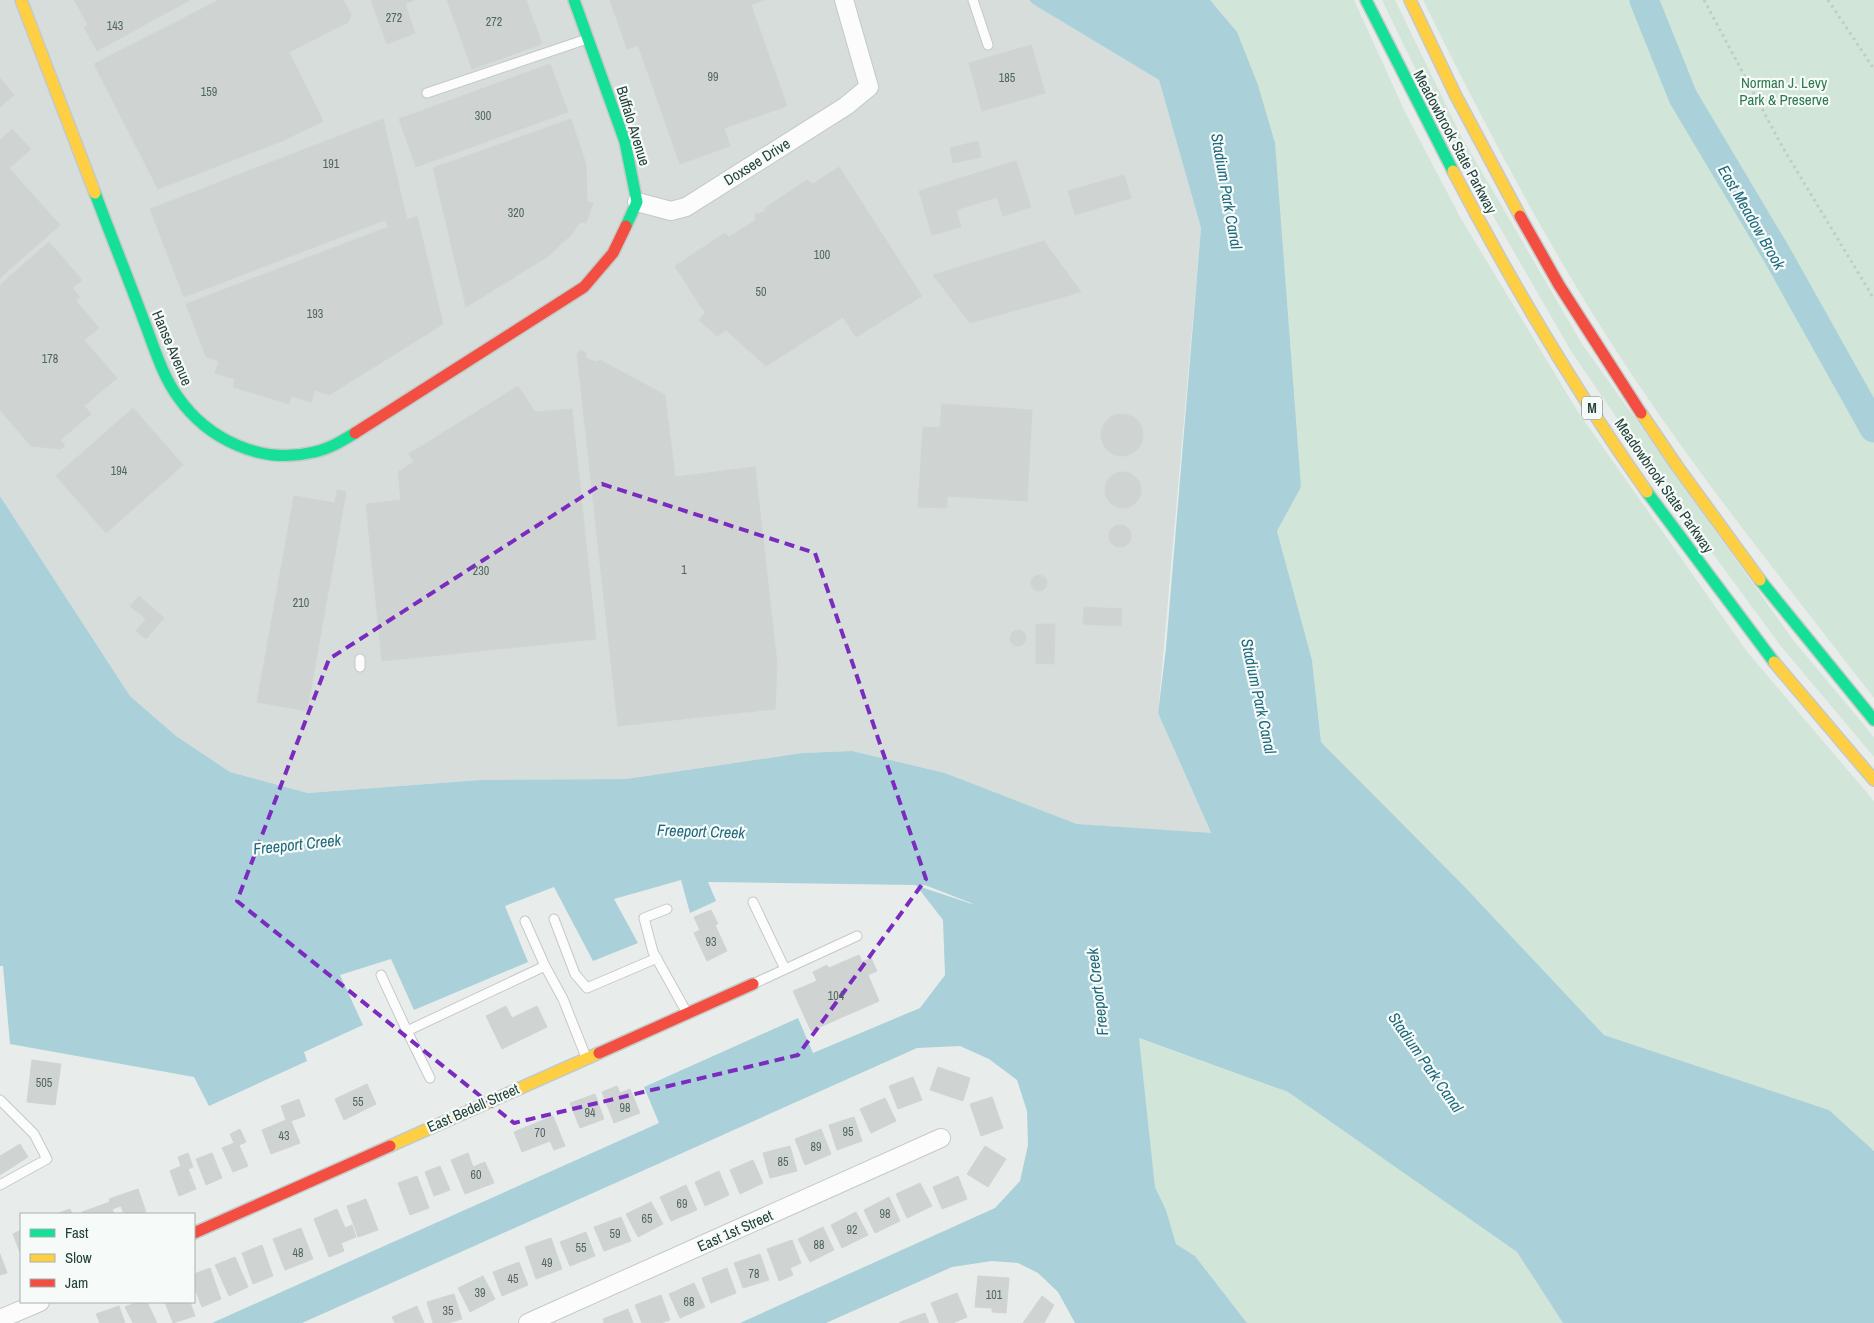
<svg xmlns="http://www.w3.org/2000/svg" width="1874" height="1323" font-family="'Archivo Narrow',sans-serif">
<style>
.built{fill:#d6ddda}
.green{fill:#d1e5d8}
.water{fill:#aad1d9;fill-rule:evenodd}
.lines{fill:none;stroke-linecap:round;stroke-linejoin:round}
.river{stroke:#aad1d9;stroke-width:29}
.building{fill:#cfd3d2;stroke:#d0d5d3}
.lane-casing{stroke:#c5c9c7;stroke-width:11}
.street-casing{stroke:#c5c9c7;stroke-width:20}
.fast-casing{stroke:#c3cac7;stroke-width:14}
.slow-casing{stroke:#c3cac7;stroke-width:14}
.jam-casing{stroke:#c3cac7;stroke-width:14}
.path{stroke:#c3cbca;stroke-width:3;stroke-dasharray:2.5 4;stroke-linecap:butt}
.lane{stroke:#fcfcfc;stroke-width:9}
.street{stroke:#fcfcfc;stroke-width:18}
.fast{stroke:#16e098;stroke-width:11}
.slow{stroke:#ffcf43;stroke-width:11}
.jam{stroke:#f24e42;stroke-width:11}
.marked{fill:none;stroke:#7b2cbf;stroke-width:4;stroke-dasharray:10 6;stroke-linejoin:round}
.labels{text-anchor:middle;stroke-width:4.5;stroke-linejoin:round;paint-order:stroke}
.number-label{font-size:12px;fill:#506661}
.shield{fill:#f6fbf9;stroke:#637973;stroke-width:1}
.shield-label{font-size:14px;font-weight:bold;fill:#24413a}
.park-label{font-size:15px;fill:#2e784e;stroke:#f6fbf9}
.street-label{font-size:15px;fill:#24413a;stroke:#f6fbf9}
.water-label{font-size:16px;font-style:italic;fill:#1e697d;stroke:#f6fbf9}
</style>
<rect width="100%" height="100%" fill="#e8ecea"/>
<path class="built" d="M0,0H1029L1033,4L1159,80L1201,228L1158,713L1211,834L1077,824L945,773L852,751L802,753L626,779L480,780L308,793L230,772L176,736L130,696L0,496Z"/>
<path class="green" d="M1210,0H1354L1405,112L1460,217L1578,412L1748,653L1874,801V1151L1829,1110L1604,1035L1464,886L1321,742L1312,660L1277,531L1301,487Z
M1382,0H1395L1462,138L1582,344L1793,640L1874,737V757L1780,645L1664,487L1571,351L1452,144Z
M1423,0H1874V424L1869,418L1874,428V698C1787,585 1697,475 1619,355C1545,242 1483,121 1423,0Z
M1138,1038L1288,1092L1517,1252L1563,1323H1247L1195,1256L1176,1244L1166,1210L1155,1187Z"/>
<path class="water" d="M1029,0H1210L1237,32L1258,85L1275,143L1301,487L1277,531L1312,660L1321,742L1464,886L1604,1035L1829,1110L1874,1151V1323H1563L1517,1252L1288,1092L1139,1038L1155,1187L1166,1210L1176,1244L1195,1256L1247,1323H1075L1058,1292L1038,1273L1018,1263L992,1261L952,1267L826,1323H740L995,1208L1020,1181L1028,1145L1027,1111L1017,1080L989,1059L960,1046L917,1048L302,1323H212L659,1123L644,1087L798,1018L813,1053L920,1008L945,975L943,920L916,885L708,882L716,901L690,913L681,880L614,899L638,943L593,961L554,887L505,906L528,962L414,1010L391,959L340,975L363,1025L304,1052L307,1061L209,1106L194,1077L10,1044L3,966H0V496L130,696L176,736L230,772L308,793L480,780L626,779L802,753L852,751L945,773L1077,824L1211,833L1158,713L1166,648L1201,228L1159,80L1033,4ZM925,885L971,903L972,904L918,886Z"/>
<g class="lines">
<path class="river" d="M1644,0L1683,97L1776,253L1874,428"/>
</g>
<path class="building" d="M74,0H190L97,51L84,27L88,25Z
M219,0H343L351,14L348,22L289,52L323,121L282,141L158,189L94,64Z
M371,0H415L405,4L415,33L387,44Z
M447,0H526L542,44L472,69Z
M610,0H764L751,5L787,106L724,128L730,146L680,164L638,45L627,49Z
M1031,45L1045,93L982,111L969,63Z
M550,64L568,112L416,167L399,119Z
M0,78L14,95L0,107Z
M383,119L407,220L388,227L385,220L184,297L150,209Z
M571,119L586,164L587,202L593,203L586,223L580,222L571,235L547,257L466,307L433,168Z
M12,129L31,149L9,168L60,225L0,278V140Z
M978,141L981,157L953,163L950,148Z
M1016,161L1031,207L1003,216L997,197L956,210L961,227L932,235L919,191Z
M839,167L922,296L856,337L843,317L766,366L726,330L717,336L699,320L706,312L701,307L675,266L725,233L729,237L756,220L755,214L765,212V208L807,180L813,184Z
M1124,175L1131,198L1075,215L1068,191Z
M417,216L443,324L329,395L315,390L311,402L291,396L289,404L233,387L235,379L215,373L219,361L206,357L186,304Z
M1044,241L1081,292L970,323L933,275Z
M49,242L82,280L72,288L80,297L76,301L99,328L84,340L117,378L84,406L91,414L60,440L65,446L61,449L31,446L0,410V285Z
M581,350L586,353V358L595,362L600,360L665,395L675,477L755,467L777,663L775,709L618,726L577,354Z
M518,386L535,412L572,409L596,639L382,661L366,504L401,500L398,472L414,462L409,454Z
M942,404L1032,410L1027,501L947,496V508L918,507L923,427L940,428Z
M133,408L183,465L106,533L56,476Z
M1101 435a21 21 0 1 1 42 0a21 21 0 1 1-42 0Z
M1105 490a18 18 0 1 1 36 0a18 18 0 1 1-36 0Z
M337,490L346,492L307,711L257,702L294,496L335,503Z
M1109 536a11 11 0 1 1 22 0a11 11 0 1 1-22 0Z
M1031 583a8 8 0 1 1 16 0a8 8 0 1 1-16 0Z
M139,596L164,618L146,639L136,631L146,619L130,606Z
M1084,607L1122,609L1121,626L1083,624Z
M1036,624H1055L1054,664L1036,663Z
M1010 638a8 8 0 1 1 16 0a8 8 0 1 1-16 0Z
M711,910L718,924L715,925L727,951L707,961L694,933L700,930L694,917Z
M859,955L862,962L871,958L877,971L868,975L879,1001L811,1031L793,991L817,981L813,972L827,965L829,968Z
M506,1006L512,1018L537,1006L547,1027L502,1049L486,1016Z
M32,1060L61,1064L55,1105L27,1102Z
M938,1067L970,1078L963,1101L930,1090Z
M913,1077L922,1100L898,1109L889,1086Z
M367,1084L376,1104L344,1120L335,1099Z
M617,1086L620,1093L630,1089L640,1113L614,1123L602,1092Z
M595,1094L604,1119L580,1128L570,1103Z
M992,1097L1003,1128L981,1136L970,1104Z
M885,1098L896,1121L871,1133L860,1109Z
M299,1099L305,1116L291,1121L300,1143L271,1154L262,1130L286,1120L281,1106Z
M553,1116L565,1146L554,1150L550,1141L522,1152L514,1132Z
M854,1117L862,1141L837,1150L829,1125Z
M240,1129L246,1142L239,1145L248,1166L233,1172L222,1148L234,1143L230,1134Z
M821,1129L831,1154L805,1165L795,1139Z
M20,1144L28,1157L0,1175V1156Z
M790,1146L797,1171L770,1178L763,1153Z
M985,1146L1006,1159L988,1187L967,1174Z
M188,1153L193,1167L188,1169L196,1189L179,1196L170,1171L181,1166L178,1157Z
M212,1153L222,1178L206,1185L196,1159Z
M468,1153L473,1167L485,1162L494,1183L465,1194L451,1160Z
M753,1160L763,1183L740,1194L730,1170Z
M440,1166L450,1190L434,1196L425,1172Z
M719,1171L729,1195L705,1206L695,1182Z
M417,1176L429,1208L410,1215L398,1183Z
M958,1176L967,1199L942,1209L933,1187Z
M920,1183L932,1206L907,1218L896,1194Z
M686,1185L697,1210L671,1221L660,1197Z
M138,1189L146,1212L124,1214L121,1206L112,1209L114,1214H83L82,1212L110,1202L109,1199Z
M889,1197L900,1221L875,1233L864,1210Z
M366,1199L378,1230L358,1237L347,1206Z
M651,1202L663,1224L638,1237L626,1214Z
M70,1209L72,1214H56Z
M337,1209L345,1228L352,1225L356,1237L341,1243L344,1251L329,1257L314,1219Z
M856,1212L868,1235L842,1248L831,1225Z
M621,1217L631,1241L604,1251L594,1227Z
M823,1227L834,1250L810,1262L798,1239Z
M301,1228L313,1259L285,1270L273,1239Z
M21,1230V1255L13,1234Z
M586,1232L595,1256L570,1266L560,1242Z
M551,1238L562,1269L536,1279L525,1247Z
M792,1240L801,1263L790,1268L793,1275L779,1281L767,1249Z
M262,1245L273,1276L253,1284L242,1253Z
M0,1254L7,1273L0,1275Z
M760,1254L769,1280L743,1288L734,1263Z
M235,1257L248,1287L229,1296L215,1265Z
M519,1262L528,1285L502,1296L493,1272Z
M210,1268L221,1299L202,1307L194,1286V1274Z
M727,1268L736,1293L711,1303L702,1278Z
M483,1276L495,1299L470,1312L458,1288Z
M978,1276L1009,1278L1006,1313L992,1312V1308L975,1307Z
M694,1283L705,1307L680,1318L669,1294Z
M957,1293L967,1317L953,1323H939L931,1303Z
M454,1294L462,1319L448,1323H433L427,1302Z
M661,1295L670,1320L661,1323H642L635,1305Z
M1042,1296L1054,1305L1044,1323H1023Z
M137,1302H147L157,1323H133L125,1307Z
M165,1302H190L195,1316L173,1323Z
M119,1306L125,1323H100L96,1314Z
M417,1306L424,1323H395L392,1317Z
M628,1309L633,1323H604L603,1319Z
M925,1313L929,1323H900V1322Z"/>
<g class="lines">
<defs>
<path id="lane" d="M973,0L988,45
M427,93L587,39
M360,659V667
M753,902L785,969
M667,909L644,918L653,952L687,1013
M554,919L575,974L587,988L657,958
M525,921L545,966
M381,975L407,1031L545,966L563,999L586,1057
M753,984L857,936
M407,1031L430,1078
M0,1100L34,1134L47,1159L0,1185"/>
<path id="street" d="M637,202L671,211L686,207L846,106L869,87L844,0
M0,1319L40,1302
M528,1323L941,1138"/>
<path id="fast" d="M574,0L625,142L637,202L626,226
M1366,0L1453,171
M95,193C111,236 128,278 144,321C154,347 162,375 178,397C208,440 262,465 314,452C329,449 342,441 355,433
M1647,492L1774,662
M1760,580L1874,720"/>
<path id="slow" d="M21,0L95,193
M1410,0L1456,96L1520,216
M1453,171C1511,282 1575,390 1647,492
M1641,413L1677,466L1760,580
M1774,662L1874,780
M390,1146L599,1053"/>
<path id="jam" d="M1520,216L1559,285L1641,413
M355,433L584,287L613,253L626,226
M599,1053L753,984
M194,1233L390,1146"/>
</defs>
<use href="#lane" class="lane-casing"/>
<use href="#street" class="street-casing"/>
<use href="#fast" class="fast-casing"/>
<use href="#slow" class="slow-casing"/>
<use href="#jam" class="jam-casing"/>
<path class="path" d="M1704,0L1783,148L1874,299
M1828,0L1874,69"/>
<use href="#lane" class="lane"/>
<use href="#street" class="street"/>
<use href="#fast" class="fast"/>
<use href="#slow" class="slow"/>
<use href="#jam" class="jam"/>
</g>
<path class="marked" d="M602,484L815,553L926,879L798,1055L514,1123L237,901L329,659Z"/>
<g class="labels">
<g class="number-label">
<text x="394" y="22">272</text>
<text x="494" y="26">272</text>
<text x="115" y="30">143</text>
<text x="713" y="81">99</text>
<text x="1007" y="82">185</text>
<text x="209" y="96">159</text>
<text x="483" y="120">300</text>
<text x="331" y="168">191</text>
<text x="516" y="217">320</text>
<text x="822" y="259">100</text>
<text x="761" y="296">50</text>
<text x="315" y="318">193</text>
<text x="50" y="363">178</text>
<text x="119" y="475">194</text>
<text x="684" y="574">1</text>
<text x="481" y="575">230</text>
<text x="301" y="607">210</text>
<text x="711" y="946">93</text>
<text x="836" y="1000">104</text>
<text x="44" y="1087">505</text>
<text x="358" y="1106">55</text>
<text x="625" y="1112">98</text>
<text x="590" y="1117">94</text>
<text x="848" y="1136">95</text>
<text x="540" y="1137">70</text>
<text x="284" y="1140">43</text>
<text x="816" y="1151">89</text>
<text x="783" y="1166">85</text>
<text x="476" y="1179">60</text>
<text x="682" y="1208">69</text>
<text x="885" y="1218">98</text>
<text x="647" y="1223">65</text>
<text x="852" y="1234">92</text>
<text x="615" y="1238">59</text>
<text x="819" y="1249">88</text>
<text x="581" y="1252">55</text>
<text x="298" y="1257">48</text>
<text x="547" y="1267">49</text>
<text x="754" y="1278">78</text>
<text x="513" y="1283">45</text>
<text x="480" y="1297">39</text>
<text x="994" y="1299">101</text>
<text x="689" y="1306">68</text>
<text x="448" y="1315">35</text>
</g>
<rect class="shield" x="1582" y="396.5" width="20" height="23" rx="4"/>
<g class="shield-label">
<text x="1592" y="413">M</text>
</g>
<g class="park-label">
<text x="1784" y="88">Norman J. Levy<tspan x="1784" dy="17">Park &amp; Preserve</tspan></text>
</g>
<g class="street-label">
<text transform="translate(633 126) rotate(73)" y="5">Buffalo Avenue</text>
<text transform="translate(1455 142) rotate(62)" y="5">Meadowbrook State Parkway</text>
<text transform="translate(757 162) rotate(-32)" y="5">Doxsee Drive</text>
<text transform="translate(172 348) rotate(67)" y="5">Hanse Avenue</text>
<text transform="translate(1664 486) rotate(55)" y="5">Meadowbrook State Parkway</text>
<text transform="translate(473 1108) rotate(-24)" y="5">East Bedell Street</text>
<text transform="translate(735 1231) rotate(-24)" y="5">East 1st Street</text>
</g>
<g class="water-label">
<text transform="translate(1227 191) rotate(80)" y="6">Stadium Park Canal</text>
<text transform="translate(1752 217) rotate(60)" y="6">East Meadow Brook</text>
<text transform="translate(1259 696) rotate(78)" y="6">Stadium Park Canal</text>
<text transform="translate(701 831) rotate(2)" y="6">Freeport Creek</text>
<text transform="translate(297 844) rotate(-6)" y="6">Freeport Creek</text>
<text transform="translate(1097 992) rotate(-97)" y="6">Freeport Creek</text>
<text transform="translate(1426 1062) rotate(55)" y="6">Stadium Park Canal</text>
</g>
</g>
<rect x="20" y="1213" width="175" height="90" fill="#f6fbf9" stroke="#a2b1ad"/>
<rect x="30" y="1229" width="25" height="8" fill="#16e098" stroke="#a2b1ad"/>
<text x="65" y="1238" font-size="15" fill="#24413a">Fast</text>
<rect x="30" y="1254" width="25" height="8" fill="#ffcf43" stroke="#a2b1ad"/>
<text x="65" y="1263" font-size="15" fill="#24413a">Slow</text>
<rect x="30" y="1279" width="25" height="8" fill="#f24e42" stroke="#a2b1ad"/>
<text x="65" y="1288" font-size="15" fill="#24413a">Jam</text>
</svg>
